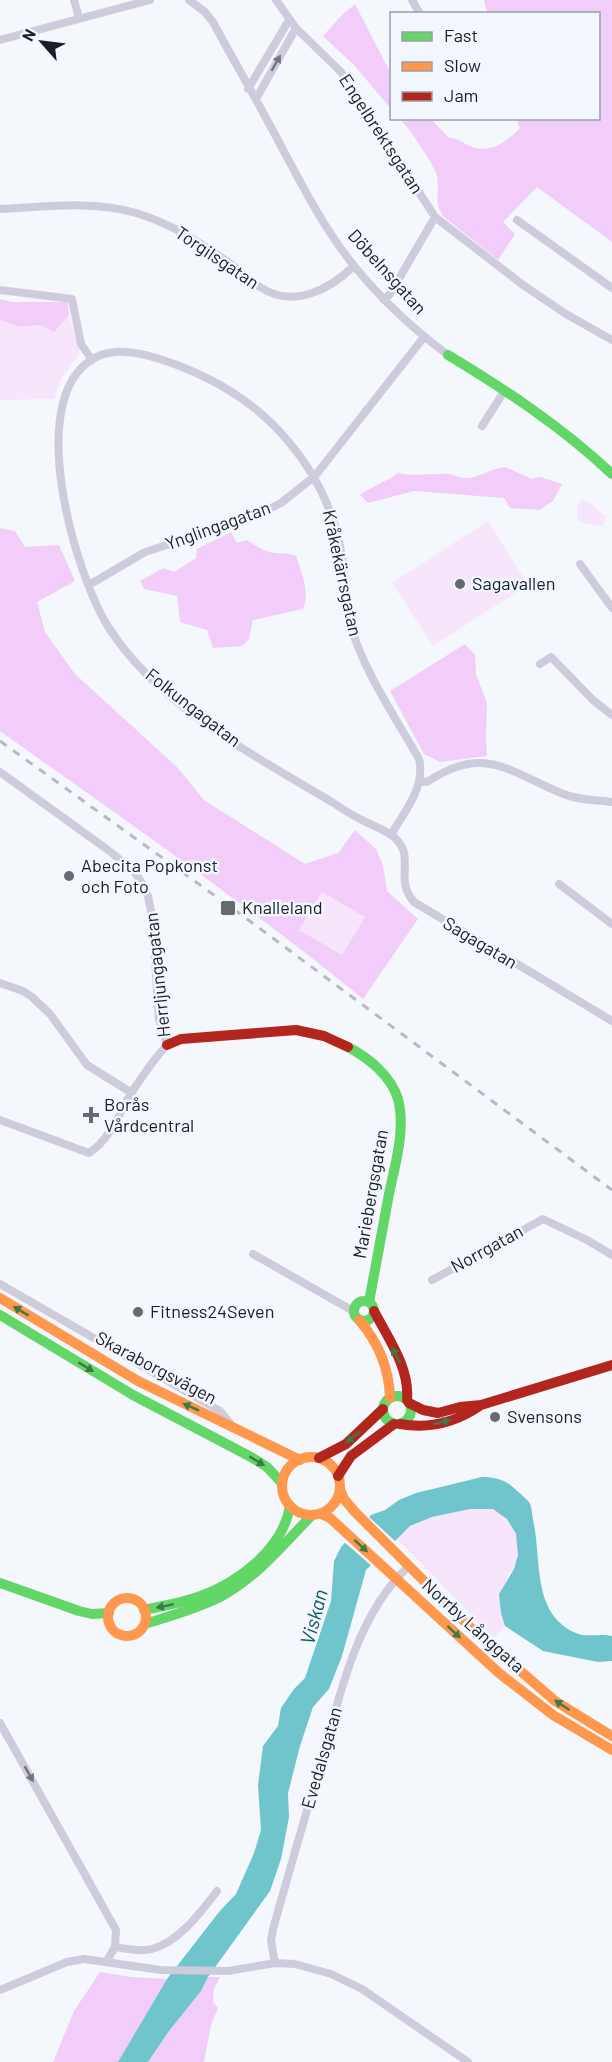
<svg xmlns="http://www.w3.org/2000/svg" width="612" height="2062" font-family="Barlow,sans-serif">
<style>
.green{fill:#f7e6fb}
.forest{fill:#f3cdf9;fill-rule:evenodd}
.water{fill:#70c4cb}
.pier{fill:#f4f7fc}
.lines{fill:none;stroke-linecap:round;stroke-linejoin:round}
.street{stroke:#cecbdd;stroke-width:8}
.fast{stroke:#63d668;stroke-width:10}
.slow{stroke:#ff974d;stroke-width:10}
.jam{stroke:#b3261e;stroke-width:10}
.rail{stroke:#b8b9c4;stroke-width:3;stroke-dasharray:8 8;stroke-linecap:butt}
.oneway{fill:#747480}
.oneway2{fill:#3e7a45}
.poi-dot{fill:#66696e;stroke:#f1f6ff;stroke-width:2}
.labels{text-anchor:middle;stroke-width:5;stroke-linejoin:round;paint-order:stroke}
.street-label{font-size:18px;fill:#1a1d22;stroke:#f1f6ff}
.poi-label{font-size:18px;fill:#1a1d22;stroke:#f1f6ff;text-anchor:start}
.water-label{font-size:20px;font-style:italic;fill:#135559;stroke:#f1f6ff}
</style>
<rect width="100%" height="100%" fill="#f4f7fc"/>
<path class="green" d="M69,315L80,353L61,379L54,399L0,400V320L20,327L40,325L54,331Z
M583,499C594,503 597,512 606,516L603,526L583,523L578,519C577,511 576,504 583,499Z
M488,521L528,585L433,646L392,583Z
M322,892L365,917L342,956L299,930Z
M470,1509C477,1509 487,1507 493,1509C511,1516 520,1538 518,1556C516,1566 509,1572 506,1581C501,1595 501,1612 505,1626L494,1638L396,1538C420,1517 440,1515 470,1509Z"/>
<path class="forest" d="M484,0H612V242L537,187L503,222L515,234L498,260L444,217C433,203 440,192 437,176C434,164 409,128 400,119H431L449,138C460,138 466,146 476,148C495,152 508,140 520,128L516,119L598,118V14L487,13Z
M355,4L391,74V109L354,65L323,36L342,15Z
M0,299L12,302H68L69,315L54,332L40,325L20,327L0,320Z
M505,467L532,479L540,477L562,484L553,501L540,510L510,508L504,498L414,491L368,503L360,495C372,486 386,482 398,473C415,477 432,473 450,474C455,475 459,478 464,478C479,479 490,468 505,467Z
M0,528L15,531L25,547L59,545L75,581L37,602L45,632L75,674L177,767L204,800L305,864L338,853L355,830L376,849L383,865L387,891L418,919L363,999C247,904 123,819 0,731ZM322,892L365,917L342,955L299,930Z
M231,532L237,543L247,540C256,546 265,552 275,553C283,554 289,553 296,556C302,573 310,592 303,609L253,620L249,639L242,646L213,648L207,630L180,622L177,596L144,589L140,581L164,568L174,572L196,558L197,549Z
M465,644L475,655L476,674L487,703L486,739L487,756L440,762L424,754L390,691Z
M100,1972L131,1977L167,1979L118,2062H53L74,2011Z
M208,1977H220L214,1989L213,2002L218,2008L211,2025L204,2062H148L169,2031L201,1991Z"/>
<path class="water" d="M482,1477C495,1477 506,1480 515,1489C520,1493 525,1498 529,1502C532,1507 532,1514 533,1520C542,1558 531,1614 576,1633C588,1638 600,1633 612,1636V1661L598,1662L543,1651L505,1626L501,1613L499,1594L514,1569L518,1555L516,1534L507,1519L493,1509H470L432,1517L410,1526L366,1570L342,1656L329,1689L313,1707L300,1746L288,1793L289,1817L281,1859L270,1891L208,1977L201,1991L169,2031L148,2062H118L167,1979L219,1912L236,1894L254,1853L261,1830L258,1785L263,1746L278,1726L281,1708L294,1689L305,1678L331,1601L334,1561L341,1547L371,1515L385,1510L399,1500L416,1493Z"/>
<path class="pier" d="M367,1515L396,1542L373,1567L343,1541Z"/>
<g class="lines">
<path class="street" d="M74,0L79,18
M189,0L205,12L213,22C230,54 249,86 266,118C293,167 319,223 355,267C382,300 413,329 448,355
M276,0L296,28L341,72L435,217L523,285L566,314L612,340
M412,0L420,14
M0,40L150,0
M248,89L289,20
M256,99L296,28
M0,209C44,207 94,200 136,213C170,223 199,242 228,262C240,270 249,280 260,287C293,309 329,290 354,266
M517,220L612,288
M0,290L72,299L81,344L92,360
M384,300L390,294L435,217
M482,426L505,390
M580,564L612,608
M89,585L145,552L251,518L281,503L315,476L424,337
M540,664L551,657L593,700L612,715
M0,772L108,850L133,870L142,883L148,896L152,916L159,1019L167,1045C153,1060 141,1078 130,1095C119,1115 109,1140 89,1153L0,1120
M420,781L427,782C484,744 508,771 561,793C577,800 595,800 612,802
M391,835C404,812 426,787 419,759C394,715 363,670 349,621C343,600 346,578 342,557C335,513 317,475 288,441C259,406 219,381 177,365C155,357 124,346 101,355C19,387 75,575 109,628C159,706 255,756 332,802C341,808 350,814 360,819C371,825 384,829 394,837C417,857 393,878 414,902L612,1021
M559,884L612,924
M0,983L23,991L32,997L50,1014L87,1065L132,1093
M253,1254L353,1311
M432,1280L543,1219L587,1240L612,1255
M0,1284L220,1411L230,1423
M0,1723L116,1930L115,1947
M106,1962L115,1947C127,1949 141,1952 152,1949C179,1942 201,1912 217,1891
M275,1963L271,1941L273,1929C288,1876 303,1823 319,1770C338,1702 355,1616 408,1567
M0,1990L67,1962L84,1959L161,1970L228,1971L275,1963L295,1964L331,1974L362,1989L468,2062"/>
<path class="fast" d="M448,355C506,390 562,427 612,474
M348,1047C369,1058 391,1076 398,1099C406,1129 395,1165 389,1194C382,1230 376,1266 369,1302
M354 1311a10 10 0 1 1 20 0a10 10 0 1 1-20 0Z
M0,1315L133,1395L251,1457L267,1467L282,1483
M383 1410a14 14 0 1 1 28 0a14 14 0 1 1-28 0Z
M0,1583L79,1611L92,1614L109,1613
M144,1610C162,1606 181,1603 198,1597C238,1583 283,1549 290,1506
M145,1624C170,1616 196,1609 220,1597C256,1578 283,1545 311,1516"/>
<path class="slow" d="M0,1298L138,1381L300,1460
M359,1320C379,1343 389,1368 390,1398
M282 1486a29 29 0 1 1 58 0a29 29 0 1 1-58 0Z
M340,1489L344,1499L355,1512L471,1628L555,1701L612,1736
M321,1514L330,1518L499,1673L553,1715L612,1750
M108 1617a19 19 0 1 1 38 0a19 19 0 1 1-38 0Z"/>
<path class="jam" d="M167,1045L181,1039L296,1030L324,1036L348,1047
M374,1311C388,1338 410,1368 407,1400
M409,1403L423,1410L438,1413L460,1407L481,1405L612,1365
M400,1424C429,1429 457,1422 481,1405
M319,1458L346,1444L383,1409
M338,1476L351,1456L394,1424"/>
<path class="rail" d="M0,741L239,913L612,1190"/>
</g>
<defs><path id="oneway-solid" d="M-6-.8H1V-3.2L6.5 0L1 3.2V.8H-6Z" transform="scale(1.5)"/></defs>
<g class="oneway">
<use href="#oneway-solid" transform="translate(276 63) rotate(-60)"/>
<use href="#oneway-solid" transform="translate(29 1774) rotate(61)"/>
</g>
<g class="oneway2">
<use href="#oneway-solid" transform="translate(21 1311) rotate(-149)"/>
<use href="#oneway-solid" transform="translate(396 1355) rotate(-118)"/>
<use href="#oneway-solid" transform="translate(86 1367) rotate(31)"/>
<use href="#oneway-solid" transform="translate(191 1407) rotate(-156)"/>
<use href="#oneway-solid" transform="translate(442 1422) rotate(-15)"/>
<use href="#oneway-solid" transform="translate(353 1437) rotate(142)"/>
<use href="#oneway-solid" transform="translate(257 1461) rotate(31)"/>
<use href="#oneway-solid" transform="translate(361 1546) rotate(42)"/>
<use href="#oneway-solid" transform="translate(165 1606) rotate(168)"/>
<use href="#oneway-solid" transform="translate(454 1632) rotate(43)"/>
<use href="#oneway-solid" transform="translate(562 1705) rotate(-146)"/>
</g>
<g class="poi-dot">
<circle cx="460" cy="584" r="6"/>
<circle cx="69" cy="876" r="6"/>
<rect x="220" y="900" width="16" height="16" rx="3"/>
<path d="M88 1106h6v6h6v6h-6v6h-6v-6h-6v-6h6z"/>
<circle cx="138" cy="1312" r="6"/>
<circle cx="495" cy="1417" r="6"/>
</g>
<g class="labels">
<g class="street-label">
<text transform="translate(381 134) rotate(57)" y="6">Engelbrektsgatan</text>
<text transform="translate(217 258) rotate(34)" y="6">Torgilsgatan</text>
<text transform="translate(387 272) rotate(48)" y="6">Döbelnsgatan</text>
<text transform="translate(218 526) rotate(-20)" y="6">Ynglingagatan</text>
<text transform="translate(342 573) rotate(78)" y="6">Kråkekärrsgatan</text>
<text transform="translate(193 708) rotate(38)" y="6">Folkungagatan</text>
<text transform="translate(480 943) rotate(31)" y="6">Sagagatan</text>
<text transform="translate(158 975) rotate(-96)" y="6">Herrljungagatan</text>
<text transform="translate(371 1194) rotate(-80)" y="6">Mariebergsgatan</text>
<text transform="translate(487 1249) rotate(-29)" y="6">Norrgatan</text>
<text transform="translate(156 1368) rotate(28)" y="6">Skaraborgsvägen</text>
<text transform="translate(473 1626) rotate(42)" y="6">Norrby Långgata</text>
<text transform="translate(322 1758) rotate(-74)" y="6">Evedalsgatan</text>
</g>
<g class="poi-label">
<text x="472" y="590">Sagavallen</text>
<text x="81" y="872">Abecita Popkonst<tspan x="81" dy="21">och Foto</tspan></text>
<text x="242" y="914">Knalleland</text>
<text x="104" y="1111">Borås<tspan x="104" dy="21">Vårdcentral</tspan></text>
<text x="150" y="1318">Fitness24Seven</text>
<text x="507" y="1423">Svensons</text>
</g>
<g class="water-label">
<text transform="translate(314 1617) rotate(-75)" y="7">Viskan</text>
</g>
</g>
<rect x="390" y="12" width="210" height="108" fill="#f1f6ff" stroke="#9b9fa7" stroke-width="1.5"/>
<rect x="402" y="32" width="30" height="9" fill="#63d668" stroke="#9b9fa7" stroke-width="1.5"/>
<text x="444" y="42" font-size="18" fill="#1a1d22">Fast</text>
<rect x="402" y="62" width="30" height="9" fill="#ff974d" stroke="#9b9fa7" stroke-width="1.5"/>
<text x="444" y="72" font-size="18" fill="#1a1d22">Slow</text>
<rect x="402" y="92" width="30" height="9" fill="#b3261e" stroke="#9b9fa7" stroke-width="1.5"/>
<text x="444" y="102" font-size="18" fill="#1a1d22">Jam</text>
<g transform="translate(42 42) rotate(298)" stroke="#f1f6ff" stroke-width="4.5" paint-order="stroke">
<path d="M0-4.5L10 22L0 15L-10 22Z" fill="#1a1d22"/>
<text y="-9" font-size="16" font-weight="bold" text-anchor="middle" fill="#1a1d22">N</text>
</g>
</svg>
